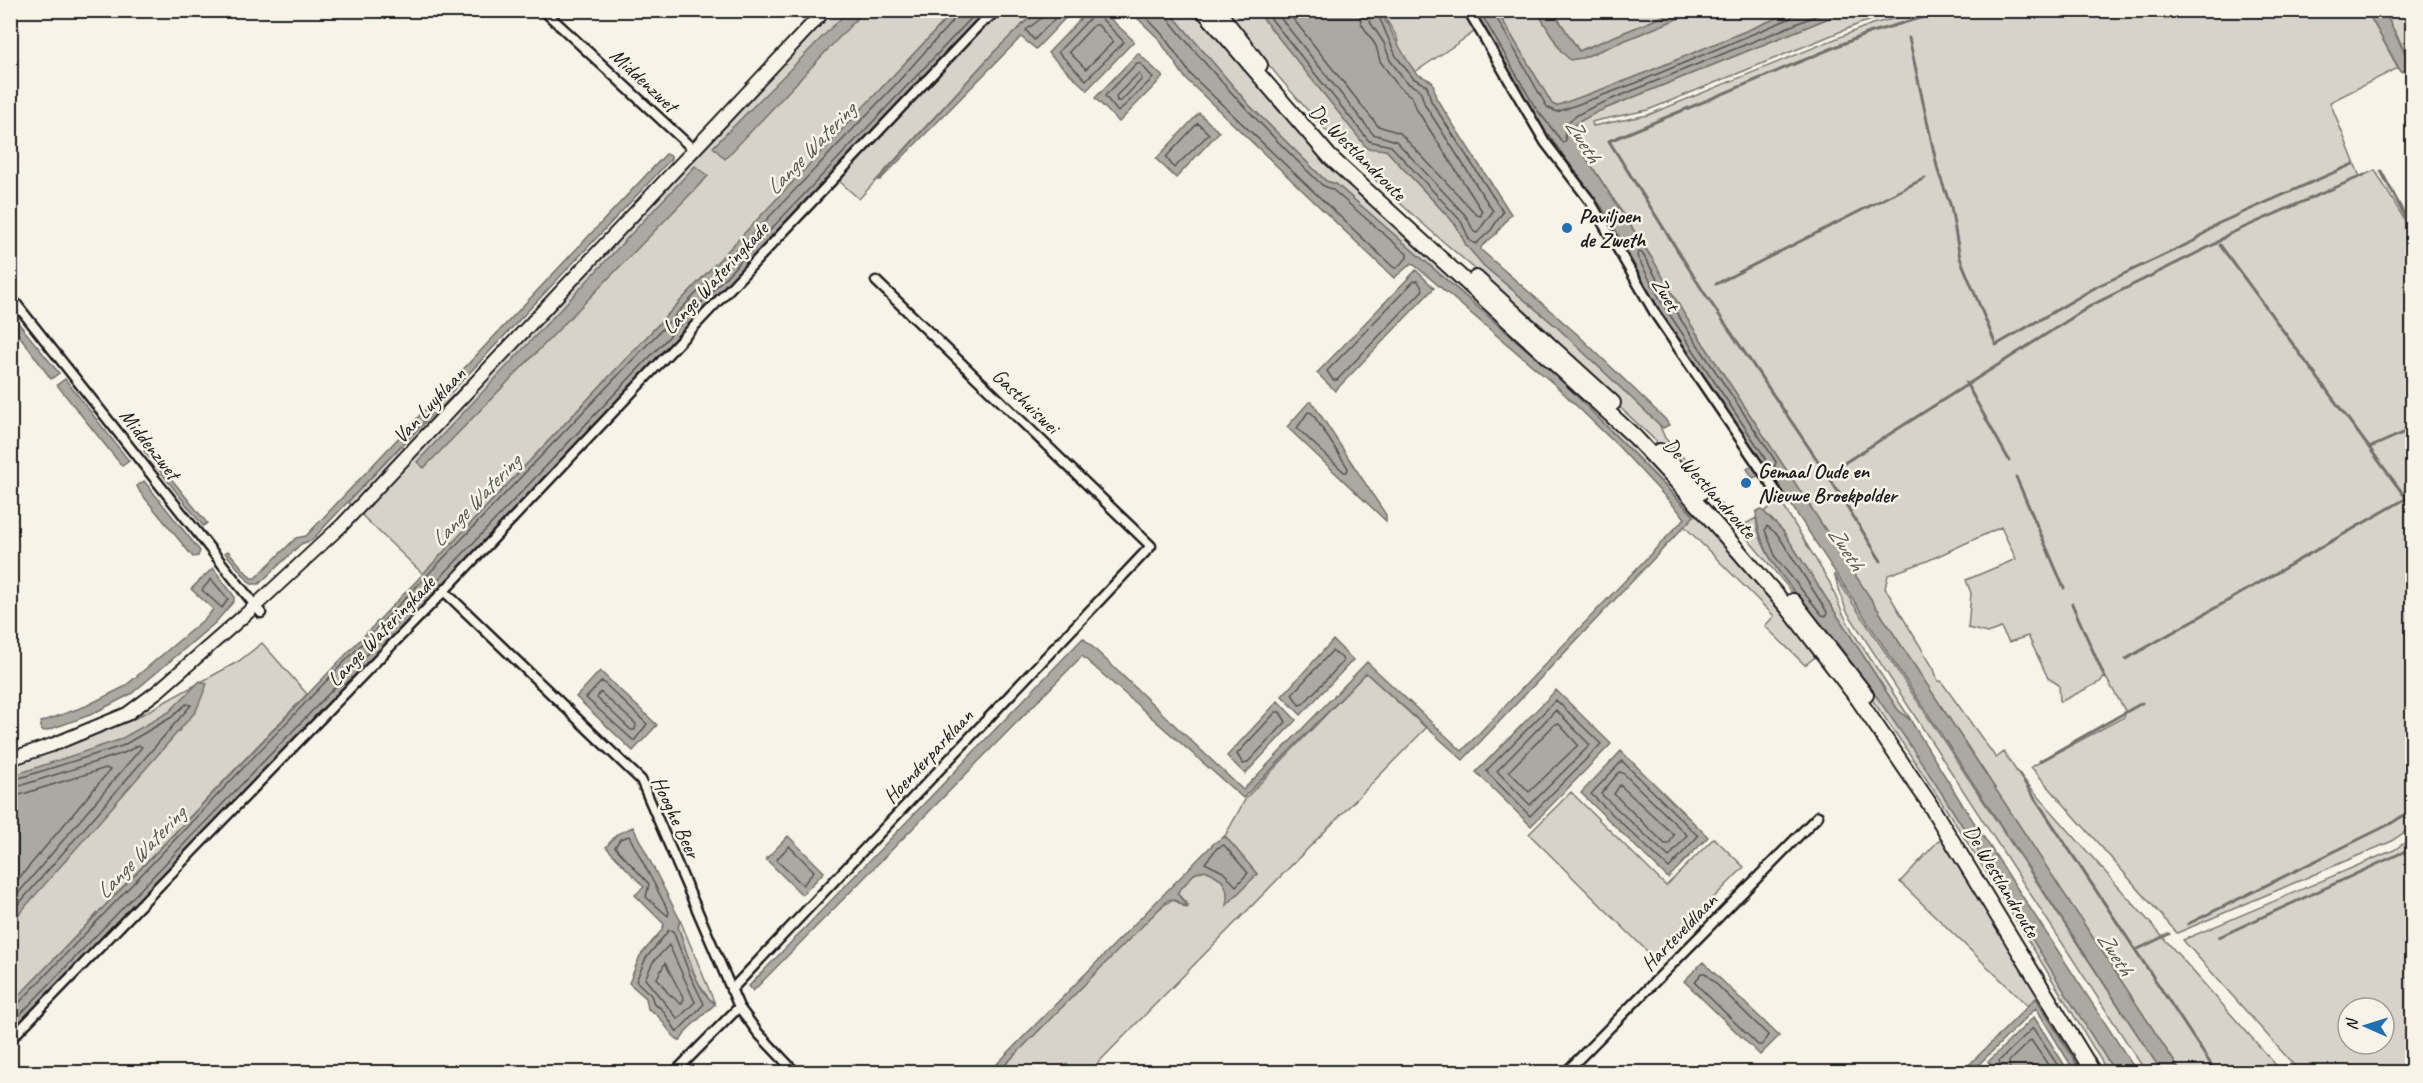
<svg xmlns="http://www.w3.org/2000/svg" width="2423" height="1083" font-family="Caveat,sans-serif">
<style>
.green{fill:#d7d3cb;stroke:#7a7874;stroke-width:1.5;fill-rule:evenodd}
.water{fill:#aca9a2;stroke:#72716c;stroke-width:1.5}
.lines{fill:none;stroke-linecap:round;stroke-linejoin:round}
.shore{stroke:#565452;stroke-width:1.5}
.stream{stroke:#72716c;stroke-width:3}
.street-casing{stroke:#1c1c1c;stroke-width:13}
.secondary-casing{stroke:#1c1c1c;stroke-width:16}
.primary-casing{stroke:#1c1c1c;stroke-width:18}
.street{stroke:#f7f3e8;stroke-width:8}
.secondary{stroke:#f7f3e8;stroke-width:12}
.primary{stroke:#f7f3e8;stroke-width:14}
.poi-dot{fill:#1f6fb2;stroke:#f7f3e8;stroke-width:2}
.labels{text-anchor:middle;stroke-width:5;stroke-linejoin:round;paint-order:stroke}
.street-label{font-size:21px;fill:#1c1c1c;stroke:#f7f3e8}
.poi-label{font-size:21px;font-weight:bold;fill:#1c1c1c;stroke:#f7f3e8;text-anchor:start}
.water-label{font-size:22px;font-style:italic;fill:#565452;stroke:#f7f3e8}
</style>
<rect width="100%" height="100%" fill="#f7f3e8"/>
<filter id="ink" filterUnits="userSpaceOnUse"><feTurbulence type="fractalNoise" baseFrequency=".0167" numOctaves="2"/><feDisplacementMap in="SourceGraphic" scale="12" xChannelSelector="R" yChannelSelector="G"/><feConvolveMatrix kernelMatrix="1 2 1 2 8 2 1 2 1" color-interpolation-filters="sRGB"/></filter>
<g filter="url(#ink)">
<path class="green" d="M832,11H954L423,574L348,502L403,444L690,164Z
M1004,11H1043L1026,21L994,52L859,199L838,180L983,26Z
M1169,11H1197L1278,110L1367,201L1614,423L1732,548L1771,601L1819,654L1805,665L1765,626L1774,616L1684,526L1693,514L1557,376L1336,184L1326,181L1250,106Z
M1226,11H1257L1367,147L1386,150L1456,225L1466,245L1484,266L1557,327L1659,424L1665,438L1707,483L1704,487L1742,526L1756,518C1759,560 1805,603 1831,635C1940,771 2021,926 2115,1072H2108C2002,897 1899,721 1768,563C1736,525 1703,487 1667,452C1628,413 1583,377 1549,332C1477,270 1401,209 1335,140C1296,99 1260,56 1226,11Z
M1381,11H1464L1477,30L1415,72L1399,49L1397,37Z
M1497,11H1537L1561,51L1582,58L1696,11H1794L1633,78L1556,106L1552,104Z
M1553,11H1676L1579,51Z
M1846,11H1902L1859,24L1648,110L1595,121L1592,122L1593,126L1648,115L1872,24L1925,11H2367L2398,68L2330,102L2360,177L2375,170L2407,224L2412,222V827L2390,842L2177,933L2031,767L2124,717L2126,712L2105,676L2100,682L2060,702L2059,685L2048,678L2028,636L2009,642L2001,628L1987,633L1968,628L1971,593L1966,580L2016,559L2001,527L1927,561L1888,575L1885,588L1934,669L1938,681H1941L1996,758L2004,752L2017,772L2282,1072H2181L1684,314L1653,260L1570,133L1575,124L1597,112Z
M2384,11H2412V64Z
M1774,504L1784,507L1830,583L1842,612L1856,637L1911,720L1898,710L1783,531L1764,512Z
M1834,574L1850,599L2162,1072H2146L1846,610Z
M262,643L307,694L11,1004V766L132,720L239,661Z
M1366,673L1426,728L1089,1072H998L1156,911L1173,899L1186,908L1188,905L1177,893L1194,874L1205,870C1222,877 1230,886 1227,904L1257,874L1225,836L1246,798Z
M1571,792L1666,886L1714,838L1744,867L1654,958L1529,834Z
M1941,838L1949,852L1953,850L2088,1072H2081L2037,998L2028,1006L1900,882Z
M2412,838V1072H2300L2183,940L2394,850ZM2348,1008H2384V1044H2348Z
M680,920L715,1004C694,988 687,950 678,927Z"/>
<path class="water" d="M849,10L864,11L725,159L713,147Z
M1043,10L1072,11L1036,49L1021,37L880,180H878L994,52L1026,21Z
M1089,10L1102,11L1134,41L1087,90L1048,53Z
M954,11H987L444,583L11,1033V1004L423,574Z
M1130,11H1169L1250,106L1326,181L1336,184L1557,376L1694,516L1463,760L1366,673L1243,798L1082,656L753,991L749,986L1083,638L1243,790L1367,662L1462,751L1685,518L1618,446L1555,385L1412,263L1394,278L1186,79L1158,38Z
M1257,11H1381C1384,19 1410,67 1416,73C1421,77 1428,78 1433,83L1436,98L1511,214L1496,234L1481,247V250L1577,334L1665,419L1669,425L1663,428L1557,327L1484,266L1466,245L1456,225L1386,150L1367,148Z
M1472,11H1497L1552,104L1556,106L1633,78L1794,11H1846L1597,112L1575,124L1570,133L1653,260L1684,314L2181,1072H2162L1769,471L1753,478L1747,469L1760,460L1656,306L1609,217L1530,110Z
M1537,11H1553L1579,51L1676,11H1696L1582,58L1570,60L1561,51Z
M2367,11H2384L2412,68L2401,72Z
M1138,53L1163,77L1119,122L1095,98Z
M1199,113L1219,132L1176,178L1156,159Z
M666,154L671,156V159L312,540L301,544L259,584H251L225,553L228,551L251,578H255L296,538L306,536Z
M695,166L708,176L424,468L417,462Z
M1416,270L1434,288L1335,391L1317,373Z
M11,314L59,373L51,379L11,324Z
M65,379L129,461L122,466L57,385Z
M1309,402H1312L1386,515V521L1287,427Z
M147,449L207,523L203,526L144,451Z
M144,481L200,551L198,556L193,557L140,492L137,486Z
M1761,509L1783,531L1898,710L1911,721L1964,807L2137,1072H2115C2021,927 1940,776 1833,638C1804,600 1759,562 1756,512Z
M213,568L234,596V601L215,623L131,694L90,715L45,731L41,730V722L86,706L124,687L208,616L213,609L191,589Z
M1333,640L1353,660L1301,715L1282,696Z
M600,671L657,725L633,751L576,697Z
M200,681L207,684L196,711L11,923V776L119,740L169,712Z
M1556,690L1611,744L1531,826L1476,772Z
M1278,701L1296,720L1245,774L1227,756Z
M1621,751L1708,837L1668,878L1581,793Z
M633,827L680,920L678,927C687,951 694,988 715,1004L688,1029L680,1041C666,1033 663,1015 648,1009L646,998L629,983L640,956L662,930L664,924L635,895L644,887L606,847L617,834Z
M788,836L824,872L802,895L766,859Z
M1225,836L1257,874L1226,906C1230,886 1223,877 1205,870L1194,874L1177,893L1188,908L1173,899L1168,900L998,1072H989L1214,843Z
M1703,962L1779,1036L1760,1055L1684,981Z
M2036,998L2081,1072H2075L2036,1008L1971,1072H1962Z
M2034,1017L2069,1072H1999L1988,1062Z"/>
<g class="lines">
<path class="shore" d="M1045,10L1043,17L1026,30L1034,40L1063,10
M1093,10L1091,17L1058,52L1086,80L1124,42L1100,17L1098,10
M1139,10L1162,34L1191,75L1393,267L1396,268L1407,258V254L1333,190L1322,185C1266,131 1214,77 1166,16L1164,10
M1264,10L1369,141L1391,146L1461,221L1470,241L1476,244L1491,230L1503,212L1431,101L1427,86L1413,78L1396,56L1376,10
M1274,10L1373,134L1396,141L1466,216L1474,232L1477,233L1493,211L1425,105L1420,90L1406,82L1390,60L1384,43L1370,22L1368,10
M1286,10L1378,126L1400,133L1477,215L1481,216L1482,211L1417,110L1412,97L1399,87L1380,61L1376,46L1361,23L1359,10
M1479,10L1535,107L1563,143L1566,140C1560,120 1579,114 1595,106L1830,10
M1492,10L1547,107L1557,112L1636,83L1791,18L1794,10
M1094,25H1098L1113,42L1086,69L1069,52Z
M1137,63L1141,64L1153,78L1118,112L1105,96Z
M1139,73L1142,79L1121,101H1117L1116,96Z
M1198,123L1209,134L1174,168L1166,157Z
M1638,252L1642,253L1679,317L1769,451L1776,462L1775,466L1766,463L1764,456L1662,303L1637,256Z
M1418,281L1423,290L1337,380H1333L1327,371L1414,281Z
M1308,412L1312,413L1348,468L1347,472H1344L1297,428Z
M1767,526L1778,535L1827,612L1826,616L1822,615L1776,558L1765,530Z
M211,579L228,599L222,608L202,590Z
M1332,651L1342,658L1343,662L1303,704L1299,705L1292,694Z
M602,681L647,724L634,741L586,698Z
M600,692L636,724L635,730H631L597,698Z
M1556,700L1601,744L1530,816L1486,771Z
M1556,710L1590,745L1530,805L1497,771Z
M1276,712H1280L1286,722L1247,763L1243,764L1237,754Z
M1555,724H1559L1578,745L1529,792L1509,771Z
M1622,761L1698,836L1669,868L1591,794Z
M1619,772L1623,773L1687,835L1669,857L1601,794Z
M10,781L122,746L172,717L186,704L191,705L10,914
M1620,785L1674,835L1669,844H1665L1614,794Z
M10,789L124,753L139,745L142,747L10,903
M10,798L106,768L110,770L10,889
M629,836L669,912L668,916L646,897L649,884L615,847L620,839Z
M1224,845L1248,873L1236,886L1223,872L1205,863L1217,848Z
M789,846L814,871L803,885L776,860Z
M669,930L673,931L690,975L704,1004L677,1032L662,1009L654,1004L651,995L636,981L646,958Z
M669,945L695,1002L678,1019L645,979L653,962Z
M665,963L684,999L681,1004L668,993L657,978Z
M1701,973H1705L1768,1035L1762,1045H1758L1695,983Z
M10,1007L17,1005L896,84L956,17L958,10
M10,1025L439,579L979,10
M2002,1072L1999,1061L2033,1028L2062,1072
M2010,1072L2009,1061L2031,1040L2053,1072"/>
<path class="stream" d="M1909,38L1938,171L1951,207L1960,258L1996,345L2098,286L2194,241L2217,224L2353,164
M2381,171L2412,229
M2220,245L2412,506
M1716,284L1925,178
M1966,383L2009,460
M2371,447L2412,429
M1820,464L1703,291L1609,141L1869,33L1947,10
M2016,477L2064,588
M1881,561L1827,474L2092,305L2215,244L2227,235L2364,175
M2072,604L2105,678
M2126,659L2407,498
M2040,761L2142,703
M2019,774L2216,1072
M2405,853L2412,864
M2188,924L2390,824L2412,810
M2219,937L2412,848
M2136,950L2169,934"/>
<defs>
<path id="street" d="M543,10L695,151
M1468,10L1545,142L1590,201L1656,315L1782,500
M10,296L261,613
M444,591L641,780L739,1007L758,1033L795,1072
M731,990L1151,546L876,281
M10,1040L444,591L979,25L998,10
M675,1072L739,1007
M1566,1072L1818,816"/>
<path id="secondary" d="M10,759L52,745L127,714L158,691L254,607L342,525L825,10"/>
<path id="primary" d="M1203,10L1330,157L1635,437L1702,509L1788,608L1858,699L1927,800L2093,1072
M1217,10L1260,65
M1476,278L1613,403
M1660,451L1700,493
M1793,601L1866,695"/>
</defs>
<use href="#street" class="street-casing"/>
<use href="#secondary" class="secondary-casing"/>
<use href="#primary" class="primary-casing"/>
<use href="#street" class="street"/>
<use href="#secondary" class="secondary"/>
<use href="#primary" class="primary"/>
</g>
</g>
<g class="poi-dot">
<circle cx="1567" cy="228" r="6"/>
<circle cx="1746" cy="483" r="6"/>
</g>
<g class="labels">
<g class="street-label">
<text transform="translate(644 80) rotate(43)" y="7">Middenzwet</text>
<text transform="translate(1358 152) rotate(45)" y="7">De Westlandroute</text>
<text transform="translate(715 278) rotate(-47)" y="7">Lange Wateringkade</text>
<text transform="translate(1666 294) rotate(60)" y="7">Zwet</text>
<text transform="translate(1026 401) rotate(44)" y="7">Gasthuiswei</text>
<text transform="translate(429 405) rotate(-47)" y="7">Van Luyklaan</text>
<text transform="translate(150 444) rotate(52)" y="7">Middenzwet</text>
<text transform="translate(1710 488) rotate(48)" y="7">De Westlandroute</text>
<text transform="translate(381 631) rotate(-46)" y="7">Lange Wateringkade</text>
<text transform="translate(928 756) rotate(-47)" y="7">Hoenderparklaan</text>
<text transform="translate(676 817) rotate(65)" y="7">Hooghe Beer</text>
<text transform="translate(2002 881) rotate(59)" y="7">De Westlandroute</text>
<text transform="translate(1679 932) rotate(-46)" y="7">Harteveldlaan</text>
</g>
<g class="poi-label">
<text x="1579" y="223">Paviljoen<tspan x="1579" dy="24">de Zweth</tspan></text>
<text x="1758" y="478">Gemaal Oude en<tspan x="1758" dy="24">Nieuwe Broekpolder</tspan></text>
</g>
<g class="water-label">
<text transform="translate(1584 140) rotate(58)" y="8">Zweth</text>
<text transform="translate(810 148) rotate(-46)" y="8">Lange Watering</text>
<text transform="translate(475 500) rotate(-46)" y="8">Lange Watering</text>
<text transform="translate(1847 548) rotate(57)" y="8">Zweth</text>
<text transform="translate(140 852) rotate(-46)" y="8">Lange Watering</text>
<text transform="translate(2116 953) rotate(57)" y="8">Zweth</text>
</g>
</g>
<rect width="2423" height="1083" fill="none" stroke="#f7f3e8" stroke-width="36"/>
<rect x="18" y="18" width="2387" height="1047" fill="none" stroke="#1c1c1c" stroke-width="2" filter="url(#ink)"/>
<g transform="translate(2366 1026) rotate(273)"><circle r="28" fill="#f7f3e8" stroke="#9f9d96" stroke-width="1.5"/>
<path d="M0-4.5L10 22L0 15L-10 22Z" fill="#1f6fb2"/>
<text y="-9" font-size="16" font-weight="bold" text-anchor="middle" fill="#1c1c1c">N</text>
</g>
</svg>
